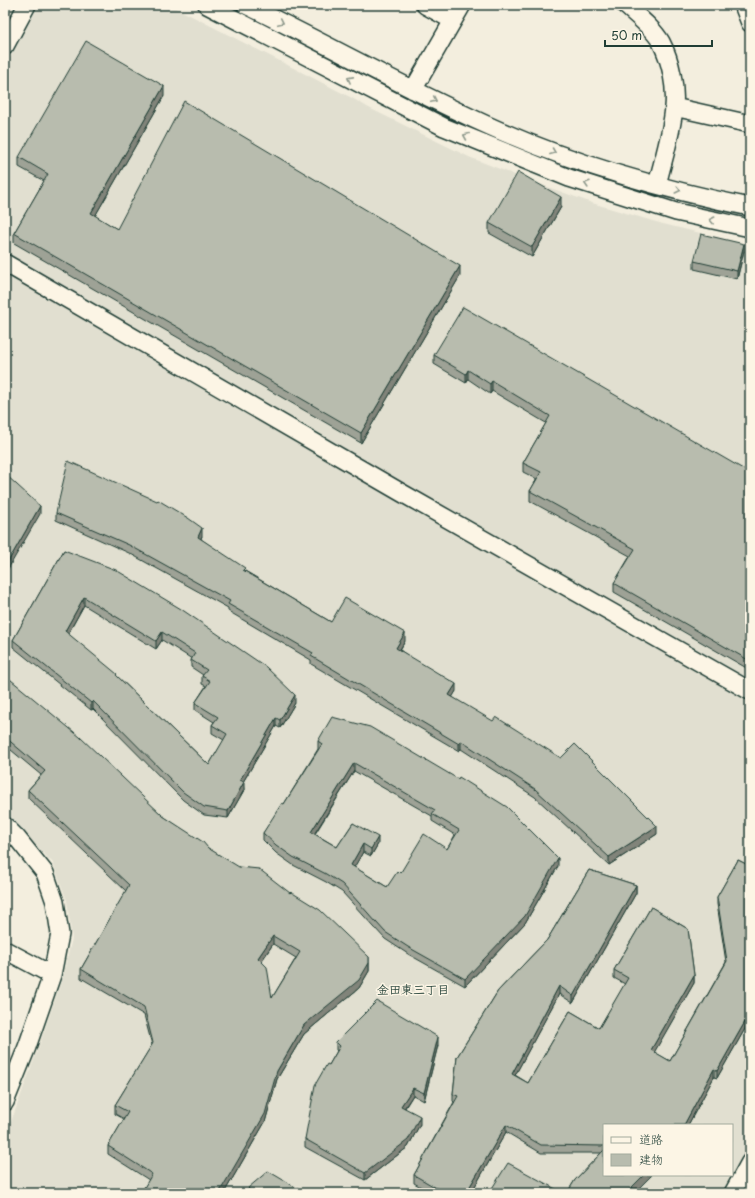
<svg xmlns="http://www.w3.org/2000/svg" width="755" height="1198" font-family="'Playpen Sans','Klee One',sans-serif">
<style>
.built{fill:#e1dfd0;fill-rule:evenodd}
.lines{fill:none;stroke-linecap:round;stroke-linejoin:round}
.minor-casing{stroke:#1f3d34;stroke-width:20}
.minor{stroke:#fcf5e5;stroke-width:17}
.wall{fill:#9ea296;stroke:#1f3d34;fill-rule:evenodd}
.shaded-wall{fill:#81847a;stroke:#1f3d34}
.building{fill:#b8bcae;stroke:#1f3d34;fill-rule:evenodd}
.oneway{stroke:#8e998c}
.labels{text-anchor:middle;stroke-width:3;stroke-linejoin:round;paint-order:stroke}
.neighbourhood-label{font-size:12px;font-weight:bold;fill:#1f3d34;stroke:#fcf5e5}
</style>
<rect width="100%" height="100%" fill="#f3eede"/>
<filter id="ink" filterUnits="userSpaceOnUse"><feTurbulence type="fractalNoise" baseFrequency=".025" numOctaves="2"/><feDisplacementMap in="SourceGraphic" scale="8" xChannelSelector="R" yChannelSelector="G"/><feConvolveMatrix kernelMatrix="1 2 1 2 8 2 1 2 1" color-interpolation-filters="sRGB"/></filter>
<g filter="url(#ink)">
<path class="built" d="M39,5H170L352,98L369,108L469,157L515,175L592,203L663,224L750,245V1145L724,1193H5V1138L39,1046L61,982L72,939L67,901L53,863L5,815V67ZM604,1125H732V1175H604Z"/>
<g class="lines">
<defs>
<path id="minor" d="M207,5L444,127L515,156L569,178L676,212L750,228
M246,5C327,44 405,88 487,125C571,163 660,189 750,207
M425,5L452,20
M625,5C637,16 653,28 661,42C671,61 676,87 674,107C672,133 663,160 657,185
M743,5L750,23
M5,46L27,5
M413,90L462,5
M674,107L750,124
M5,263L402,493L750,691
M5,826L17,838L45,873L55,902L60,934L52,975L27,1047L5,1102
M5,950L52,975
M733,1193L750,1162"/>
</defs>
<use href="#minor" class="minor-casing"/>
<use href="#minor" class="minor"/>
</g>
<path class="wall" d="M164,96L95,216L117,229L460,276L361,443L14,243V233L44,181L19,167V157Z
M561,207L532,257L489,233V223Z
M744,251L737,279L694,269V261Z
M434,355L750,473V670L614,592V583L630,556L530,501V491L537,479L523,472V463L546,423L492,391L490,394L468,379L466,383L434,364Z
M56,513L202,536L201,539L245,571L331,622L405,641L400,650L456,691L452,697L657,834L609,865L535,797L461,749L459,751L311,664V660L228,611V608L129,553L56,520Z
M64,550L295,703L280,728L276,726L243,782L244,790L228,818L204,815L183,800L93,709L91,710L13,647V640ZM84,605L156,649L162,640L192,659L191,660V667L203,675L202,676V684L206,686L195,703V710L214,722L212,725V733L224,740L209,765L117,676L68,634Z
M5,675L163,816L208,848L369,957V971L359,988L304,1034L277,1079L265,1122L224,1193H141L149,1180L108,1154V1146L124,1119L115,1114V1105L152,1045L144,1015L81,978V969L126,891L28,798V790L41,775L5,745ZM273,944L296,958L272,998L261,962Z
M318,741L558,866L525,923L465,986L408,954L385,939L342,892L326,882L293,865L276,853L263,840V833L284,804L318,749ZM354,771L432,816V821L455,835L447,849L398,873L387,887L354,867L363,852L371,856L378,844L353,823L337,847L315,834Z
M738,860L750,866V1020L717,1078L714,1077L688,1125H604V1175H652L634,1193H567L575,1180L601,1153H541L506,1132L471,1193H431L414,1183V1175L454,1102L453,1101V1094L457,1057L498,991L547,940L589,870L636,885V893L573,1003L559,994L515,1075L528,1083L570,1011L599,1028L625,984L614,978V970L651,907L688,929L694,975V983L654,1052L670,1061L726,962L717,904V897Z
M336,1042L438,1045L424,1101L413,1095L405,1108L420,1124L408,1147L365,1180L305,1147V1139L329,1065L337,1051L336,1050Z"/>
<path class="shaded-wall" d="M164,86V96L91,223V213Z
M561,197V207L532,257V247Z
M744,244V251L737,279V271Z
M460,266V276L361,443V433Z
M468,370V379L466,383V374Z
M492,381V391L490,394V384Z
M40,506V514L5,574V567Z
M202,528V536L198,544V537Z
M84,597V605L65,639V631Z
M162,632V640L156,649V641Z
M405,633V641L396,656V648Z
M456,684V691L449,703V695Z
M295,695V703L280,728V720Z
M93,701V709L91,710V703Z
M276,718V726L240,787V780Z
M461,741V749L459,751V744Z
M354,763V771L311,839V832Z
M244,782V790L228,818V811Z
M657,826V834L609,865V857Z
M378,837V844L371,856V849Z
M363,844V852L351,873V865Z
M558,858V866L525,923L465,986V979Z
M636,885V893L573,1003V996Z
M273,936V944L258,966V958Z
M369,963V971L359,988L304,1034L277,1079L265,1122L224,1193H219L277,1071L304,1025Z
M694,975V983L651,1058V1050Z
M559,986V994L512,1081V1074Z
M750,1013V1020L717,1078V1071Z
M438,1037V1045L424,1101V1093Z
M714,1069V1077L688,1125H684Z
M413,1088V1095L401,1113V1106Z
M420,1116V1124L408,1147L365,1180V1173Z
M506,1125V1132L471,1193H466Z
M644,1175H652L634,1193H626Z"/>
<path class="building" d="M86,41L164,86L91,213L117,229L184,101L460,266L361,433L14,233L48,174L19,157Z
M518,172L561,197L532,247L489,223Z
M701,234L744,244L737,271L694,261Z
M463,307L750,473V661L614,583L635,549L530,491L541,472L523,463L550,416L492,381L490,384L468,370L466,374L434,355Z
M68,461L157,501L158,500L188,518L202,528L198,537L245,568L243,570L331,622L345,598L405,633L396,648L456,684L449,695L493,721L496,717L561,758L575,744L657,826L609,857L535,789L461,741L459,744L311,656L313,653L228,604L230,601L129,545L56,513Z
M5,474L40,506L5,567Z
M64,550L116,570L181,609L266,667L295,695L280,720L276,718L240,780L244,782L228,811L204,807L183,792L93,701L91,703L13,640ZM84,597L156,641L162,632L195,653L191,660L207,670L202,676L210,681L195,703L218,717L212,725L227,734L209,765L116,675L117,674L65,631Z
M5,675L80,737L163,816L203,842L208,848L239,867L259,869L290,893L291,892L320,910L369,957V963L359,980L304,1025L277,1071L265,1114L219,1193H141L152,1174L108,1146L128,1112L115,1105L153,1043L144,1007L81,969L129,885L28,790L45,771L5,737ZM273,936L300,952L272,998L267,967L258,958Z
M332,717L370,727L458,779L459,777L507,807L558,858L525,916L465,979L408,947L385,932L342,884L326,874L293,857L276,845L263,833L282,803L284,804L322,744L318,741ZM354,763L435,810L432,814L459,830L447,849L424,834L401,872L400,871L398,873L397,872L387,887L351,865L363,844L371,849L378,837L353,823L337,847L311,832Z
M738,860L750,866V1013L717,1071L714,1069L684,1125H604V1146L541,1145L506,1125L466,1193H445L414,1175L458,1096L453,1094L457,1057L498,991L547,940L589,870L636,885L573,996L559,986L512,1074L528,1083L570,1011L599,1028L628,978L614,970L651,907L688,929L694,975L651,1050L670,1061L727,961L717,897Z
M377,1001L438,1037L424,1093L413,1088L401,1106L420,1116L408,1140L365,1173L305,1139L315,1085L327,1064L329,1065L340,1046L336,1042Z
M604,1150V1175H644L626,1193H567L575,1180Z
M508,1163L563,1193H489Z
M268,1171L305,1193H246L249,1189L248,1188Z"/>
<defs><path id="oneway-chevron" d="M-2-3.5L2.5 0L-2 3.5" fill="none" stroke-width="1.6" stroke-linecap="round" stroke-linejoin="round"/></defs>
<g class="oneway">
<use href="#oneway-chevron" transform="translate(281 22) rotate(25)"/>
<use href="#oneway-chevron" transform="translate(350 79) rotate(-152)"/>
<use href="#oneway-chevron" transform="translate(434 100) rotate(25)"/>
<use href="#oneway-chevron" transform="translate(466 136) rotate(-157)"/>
<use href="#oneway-chevron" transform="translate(553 152) rotate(22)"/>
<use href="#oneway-chevron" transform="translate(587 184) rotate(-163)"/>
<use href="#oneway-chevron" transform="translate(678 190) rotate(14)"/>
<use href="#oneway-chevron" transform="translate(712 220) rotate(-167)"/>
</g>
</g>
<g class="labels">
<g class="neighbourhood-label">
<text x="413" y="994">金田東三丁目</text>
</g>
</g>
<rect width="755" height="1198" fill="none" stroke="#fcf5e5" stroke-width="20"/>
<rect x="10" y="10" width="735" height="1178" fill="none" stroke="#1f3d34" stroke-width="1.5" filter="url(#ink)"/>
<rect x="603" y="1124" width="130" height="52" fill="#fcf5e5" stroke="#a4ab9e"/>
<rect x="611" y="1137" width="20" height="6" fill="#fcf5e5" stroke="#a4ab9e"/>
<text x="639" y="1144" font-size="12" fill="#1f3d34">道路</text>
<rect x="611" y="1154" width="20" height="12" fill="#b8bcae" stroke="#a4ab9e"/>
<text x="639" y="1164" font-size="12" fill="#1f3d34">建物</text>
<path d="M605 40v6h107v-6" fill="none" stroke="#1f3d34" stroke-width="2"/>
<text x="611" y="40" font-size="12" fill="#1f3d34" stroke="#fcf5e5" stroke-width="3" paint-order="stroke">50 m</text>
</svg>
